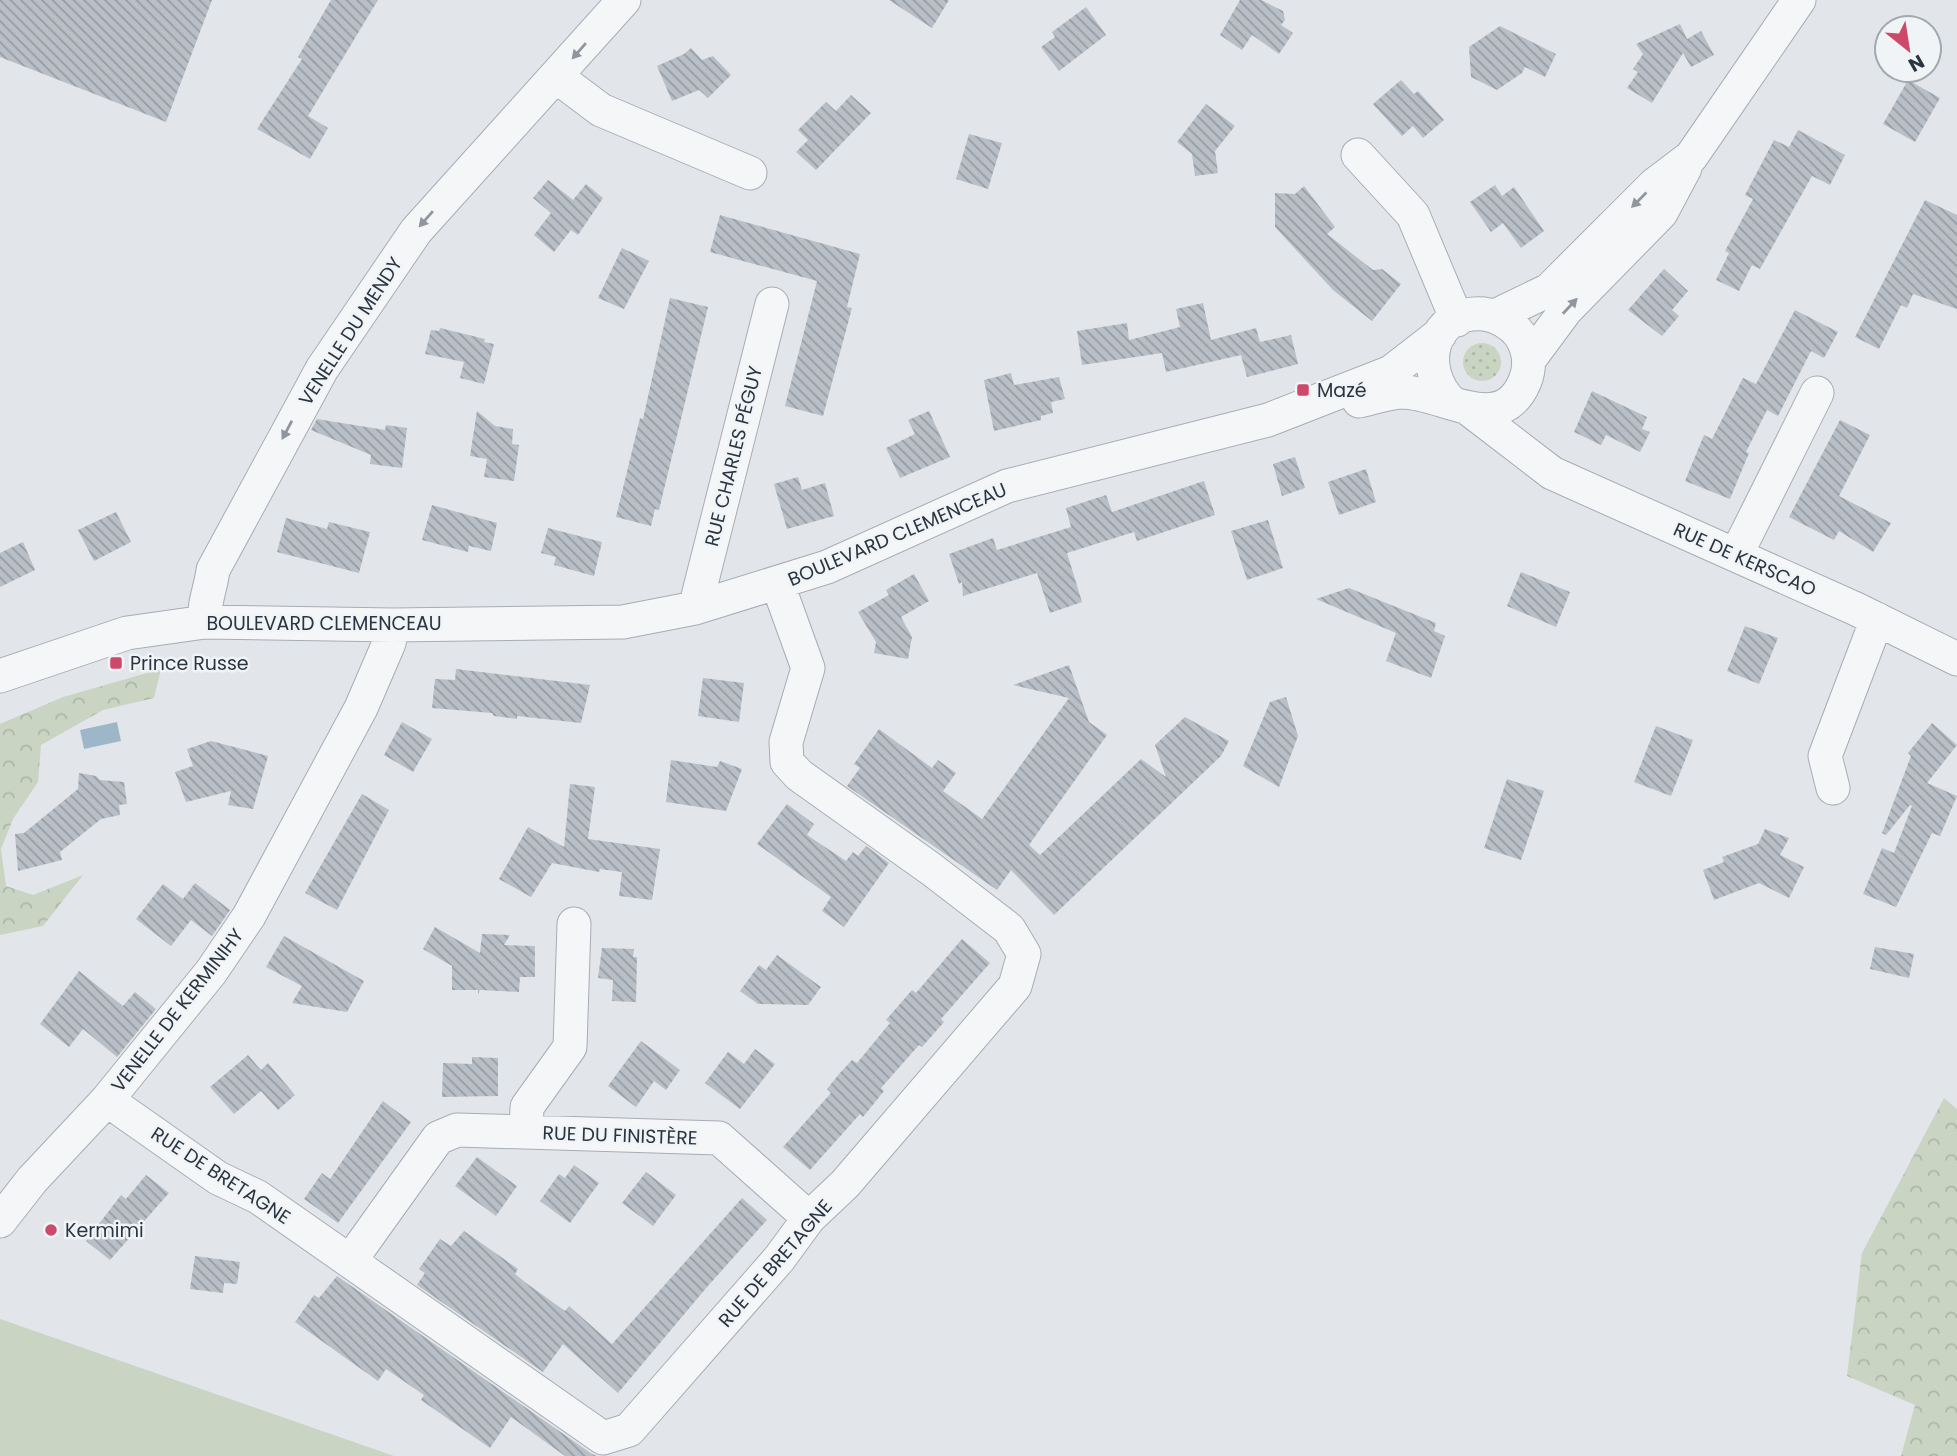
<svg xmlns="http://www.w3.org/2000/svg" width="1957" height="1456" font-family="Poppins,sans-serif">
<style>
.grass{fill:url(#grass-dots)}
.forest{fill:url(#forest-crowns)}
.green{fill:#c9d4c3}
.water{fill:#9db7c9}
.building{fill:url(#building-back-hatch)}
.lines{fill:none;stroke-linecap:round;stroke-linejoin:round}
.minor-casing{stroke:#a7adb4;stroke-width:35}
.minor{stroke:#f5f6f8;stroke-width:33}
.oneway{fill:#90969d}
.poi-dot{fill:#cd4969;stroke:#f1f4f7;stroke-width:2.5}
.labels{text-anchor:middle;stroke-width:5;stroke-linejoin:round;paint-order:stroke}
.street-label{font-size:19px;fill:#2a3542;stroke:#f1f4f7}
.poi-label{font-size:19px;fill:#2a3542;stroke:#f1f4f7;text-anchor:start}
</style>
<defs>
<pattern id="grass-dots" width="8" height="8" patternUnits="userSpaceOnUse" patternTransform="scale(1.75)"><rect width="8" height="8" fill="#c9d4c3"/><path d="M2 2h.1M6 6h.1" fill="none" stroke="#adb7a9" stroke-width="1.8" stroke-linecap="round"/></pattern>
<pattern id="forest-crowns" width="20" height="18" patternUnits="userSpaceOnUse" patternTransform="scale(1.75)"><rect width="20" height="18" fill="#c9d4c3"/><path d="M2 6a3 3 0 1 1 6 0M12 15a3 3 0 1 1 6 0" fill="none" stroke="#adb7a9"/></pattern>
<pattern id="building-back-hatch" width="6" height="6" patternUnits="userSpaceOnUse" patternTransform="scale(1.75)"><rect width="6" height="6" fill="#b9bfc7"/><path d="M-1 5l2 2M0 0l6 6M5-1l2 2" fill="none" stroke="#979ca3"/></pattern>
</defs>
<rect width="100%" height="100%" fill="#e2e6ea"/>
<path class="grass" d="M1463 362a19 19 0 1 1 38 0a19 19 0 1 1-38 0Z"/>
<path class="forest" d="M161,669L154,698L103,710L41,745L38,782L13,819L1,849L6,886L33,895L83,875L43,926L0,935V724L63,697Z
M1944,1098L1957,1109V1456H1901L1915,1405L1847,1376L1862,1253Z"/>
<path class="green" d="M0,1319L394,1456H0Z"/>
<path class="water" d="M117,722L121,741L84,749L80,730Z"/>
<path class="building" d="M0,0H212L166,122L0,57Z
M331,0H378L308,116L328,128L310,159L257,129L302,59L298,57Z
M889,0H949L932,28Z
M1240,0H1261L1283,11L1285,20L1281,25L1293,33L1279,54L1252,35L1242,50L1220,35Z
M1086,7L1106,35L1059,71L1041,47L1055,37L1052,32Z
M1680,24L1687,39L1701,31L1714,55L1691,67L1683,53L1652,103L1627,88L1638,72L1633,69L1643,54L1636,44Z
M1500,26L1556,54L1545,77L1525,67L1522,73L1497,90L1471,77L1469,47Z
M691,48L702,60L713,56L731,75L708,98L699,90L672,101L657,66L684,54Z
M1401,80L1414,94L1418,91L1444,120L1423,138L1413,126L1402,136L1373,104Z
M1908,80L1940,98L1915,142L1883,124Z
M851,95L871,113L816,170L796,152L808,140L798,130L826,102L836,111Z
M1206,104L1235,126L1215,151L1218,173L1195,176L1192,154L1177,142Z
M1798,130L1845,155L1830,185L1812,176L1760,269L1752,265L1739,291L1716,280L1729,253L1725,251L1753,199L1745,195L1774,140L1789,147Z
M969,134L1002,143L988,189L956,179Z
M548,180L573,200L586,184L603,198L578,235L571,230L554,252L534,235L551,213L533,198Z
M1495,185L1502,196L1514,187L1544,231L1521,248L1503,223L1491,232L1470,202Z
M1304,186L1335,227L1327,234L1373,270L1382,269L1401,284L1372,321L1333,290L1275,227V193L1295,194Z
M1925,200L1957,215V309L1913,294L1907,308L1901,305L1879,349L1855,337Z
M720,215L860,254L847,307L852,308L823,416L785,406L817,281L710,252Z
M622,248L649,261L624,309L598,298Z
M1664,269L1688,291L1672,310L1679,316L1662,336L1628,310Z
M670,298L708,307L659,510L655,509L651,526L616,517L640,418L643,419Z
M1203,303L1211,340L1256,328L1260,342L1291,335L1298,364L1247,377L1241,355L1166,372L1162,353L1082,365L1077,331L1127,323L1129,340L1180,327L1176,309Z
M1795,310L1838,332L1824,358L1811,351L1778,416L1767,410L1746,452L1749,453L1730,499L1685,481L1704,435L1712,439L1743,378L1756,384Z
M440,328L485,339L484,342L494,344L484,384L460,378L464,362L425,354L431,330L439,331Z
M1011,373L1014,385L1059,377L1065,399L1051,402L1053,413L1041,416V420L994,431L984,380Z
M1592,391L1647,417L1642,429L1650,432L1640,452L1606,435L1601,445L1574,432Z
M477,411L495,426L513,429L512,444L519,445L514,481L484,477L487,459L470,456Z
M929,411L950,457L900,478L886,448L915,434L908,420Z
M317,419L385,430L386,425L407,428L402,468L370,464L371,455L311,430Z
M1840,420L1870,435L1839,496L1891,523L1873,552L1839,531L1834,540L1789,517Z
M1295,457L1305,488L1282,496L1273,464Z
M1366,469L1376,502L1339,515L1328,482Z
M798,477L802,490L825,483L834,516L787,529L774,484Z
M1204,481L1215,515L1137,541L1134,532L1067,553L1082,602L1050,613L1037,573L963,596L962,582L959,584L949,554L993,538L997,550L1071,527L1066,508L1106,495L1112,512Z
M432,505L497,523L491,551L469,546L468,552L422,540Z
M116,512L131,542L94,561L78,530Z
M286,518L327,529L329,522L370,532L359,573L277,552Z
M1268,520L1283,568L1247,580L1231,531Z
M548,528L602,542L594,576L554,565L556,557L541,553Z
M23,542L35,570L0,587V553Z
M1521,572L1570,592L1556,627L1507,606Z
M914,574L929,601L901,617L912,637L908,659L874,653L876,642L858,612L889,595L886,590Z
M1349,588L1436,623L1434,631L1445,636L1431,678L1386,661L1396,633L1316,599Z
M1745,626L1778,638L1759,684L1727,671Z
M1069,665L1089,722L1107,735L1029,845L1040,855L1141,759L1166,777L1155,745L1185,717L1229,741L1221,756L1054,915L1011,870L997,890L847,786L860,768L854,764L879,729L932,768L938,760L956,773L943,791L982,819L1069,698L1013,685Z
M456,669L590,685L581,723L517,716V719L494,716L492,713L432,708L435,679L455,680Z
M703,678L744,683L739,722L698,716Z
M1286,697L1298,736L1279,787L1243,766L1270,702Z
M402,722L432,739L413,772L384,755Z
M1932,723L1957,745L1927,783L1957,796L1940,836L1932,833L1896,907L1863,894L1882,848L1894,853L1912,806L1910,805L1886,835L1882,833L1911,756L1908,753Z
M1656,726L1693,740L1671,796L1634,782Z
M211,741L268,756L253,809L228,805L231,791L186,802L175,772L193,766L187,749Z
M671,760L717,767L720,761L742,769L726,811L666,802Z
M79,773L96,776L100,780L124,782L127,804L119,805L120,815L101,819L60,852L62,860L18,871L15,834L24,833L78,789Z
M1507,779L1544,791L1521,860L1484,848Z
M570,784L595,787L588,839L660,849L652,900L619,896L622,872L600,869L599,872L552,863L531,897L499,879L528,827L564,847Z
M362,794L389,810L337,910L305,893Z
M787,804L814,824L807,835L846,861L853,852L858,856L866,846L889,863L844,927L822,911L831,897L757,844Z
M1765,829L1789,838L1780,855L1804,867L1789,898L1759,883L1714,900L1703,870L1724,862L1722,857L1758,844Z
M195,883L230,910L212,936L191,920L171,946L136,919L163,884L183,899Z
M435,927L480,953L482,934L510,935L504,945L535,946V977H520L519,992L480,990L478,994V990H452V966L423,949Z
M284,936L364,981L347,1012L292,1003L302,986L266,967Z
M962,939L990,963L941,1019L944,1022L922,1047L919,1045L881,1088L884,1091L863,1117L860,1114L810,1170L783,1147L831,1093L827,1089L839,1074L852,1060L857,1063L890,1023L886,1020L912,990L916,993Z
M1875,947L1914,954L1909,978L1870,969Z
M602,948L634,949L633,957H637L636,1002L612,1001L613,980L598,978Z
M777,955L821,987L808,1005L758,1004L740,991L759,965L766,970Z
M79,971L123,1006L135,992L156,1009L117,1057L83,1029L69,1047L40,1024Z
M641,1041L680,1070L666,1090L654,1081L636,1107L608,1086Z
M755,1049L775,1064L740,1109L705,1083L728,1052L744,1064Z
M248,1055L261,1070L268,1063L295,1095L278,1110L261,1091L234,1114L210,1087Z
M472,1057L498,1058V1096L442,1097L443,1063L472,1064Z
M383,1101L411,1122L338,1223L304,1199L322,1173L330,1179Z
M477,1157L517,1186L496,1216L455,1186Z
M574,1165L599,1183L570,1223L540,1201L559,1174L565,1178Z
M646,1172L676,1195L653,1226L622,1203Z
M146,1175L169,1193L110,1260L86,1241L121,1195L126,1199Z
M742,1198L767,1220L707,1287L618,1393L563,1344L543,1372L417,1285L425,1273L419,1269L440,1239L451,1246L464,1231L518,1269L515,1274L526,1283L565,1311L569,1306L612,1344Z
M195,1256L240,1262L237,1284L224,1283L223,1293L190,1289Z
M337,1276L592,1454L597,1456H565L511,1417L490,1448L421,1400L424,1395L386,1369L378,1381L295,1322L314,1295L319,1298Z"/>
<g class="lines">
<defs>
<path id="minor" d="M557,77L601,110L750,173
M1358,155L1413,215L1457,320
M1495,316L1549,290L1654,185L1691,157L1799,0
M1529,360L1566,310L1661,213L1685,168
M1359,401C1373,398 1387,393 1401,392C1442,391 1501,439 1525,381C1531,366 1529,349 1520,335C1512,324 1498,316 1484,314C1432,309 1416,368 1452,403
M1470,410L1552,473L1856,609L1957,659
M1736,555L1817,393
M695,608L772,304
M205,622C203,604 211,588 213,570L322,369L416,231L624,0
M0,676L127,633L205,622L393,625L623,622L695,608L827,567L1007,486L1268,420L1391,372L1440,334
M1833,788L1825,756L1877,619
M107,1100L218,1178L258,1197L603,1438L629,1430L779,1259L809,1218L845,1184L1015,986L1024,954L1009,929L931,869L799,775L787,762L786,742L808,668L778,585
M526,1132L527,1107L570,1047L574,924
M0,1221L32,1180L107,1100L211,972L249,916L361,708L389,643L393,625
M350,1261L438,1138L457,1130L719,1138L809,1218"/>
</defs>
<use href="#minor" class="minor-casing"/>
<use href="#minor" class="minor"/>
</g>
<defs><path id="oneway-solid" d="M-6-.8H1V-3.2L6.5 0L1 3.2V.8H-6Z" transform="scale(1.75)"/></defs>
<g class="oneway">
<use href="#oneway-solid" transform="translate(579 51) rotate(131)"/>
<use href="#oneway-solid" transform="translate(1639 200) rotate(135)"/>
<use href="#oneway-solid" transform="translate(426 219) rotate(131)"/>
<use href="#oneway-solid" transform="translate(1570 306) rotate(-47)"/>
<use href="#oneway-solid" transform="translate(287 430) rotate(118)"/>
</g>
<g class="poi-dot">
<rect x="1296" y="383" width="14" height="14" rx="3.5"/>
<rect x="109" y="656" width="14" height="14" rx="3.5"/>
<circle cx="51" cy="1230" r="7"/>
</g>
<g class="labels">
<g class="street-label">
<text transform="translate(350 331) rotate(-57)" y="7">VENELLE DU MENDY</text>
<text transform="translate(733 456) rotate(-76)" y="7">RUE CHARLES PÉGUY</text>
<text transform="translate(897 534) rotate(-23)" y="7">BOULEVARD CLEMENCEAU</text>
<text transform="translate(1745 559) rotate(24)" y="7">RUE DE KERSCAO</text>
<text x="324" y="630">BOULEVARD CLEMENCEAU</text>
<text transform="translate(177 1010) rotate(-52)" y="7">VENELLE DE KERMINIHY</text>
<text transform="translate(620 1135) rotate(2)" y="7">RUE DU FINISTÈRE</text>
<text transform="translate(221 1175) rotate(33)" y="7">RUE DE BRETAGNE</text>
<text transform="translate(775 1263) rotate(-49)" y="7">RUE DE BRETAGNE</text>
</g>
<g class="poi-label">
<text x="1317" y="397">Mazé</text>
<text x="130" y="670">Prince Russe</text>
<text x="65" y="1237">Kermimi</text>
</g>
</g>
<g transform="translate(1908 49) rotate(150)"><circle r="33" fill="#f1f4f7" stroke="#a1a8af" stroke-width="2"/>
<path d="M0-5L12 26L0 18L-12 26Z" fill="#cd4969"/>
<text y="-10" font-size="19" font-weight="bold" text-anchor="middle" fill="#2a3542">N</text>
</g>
</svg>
